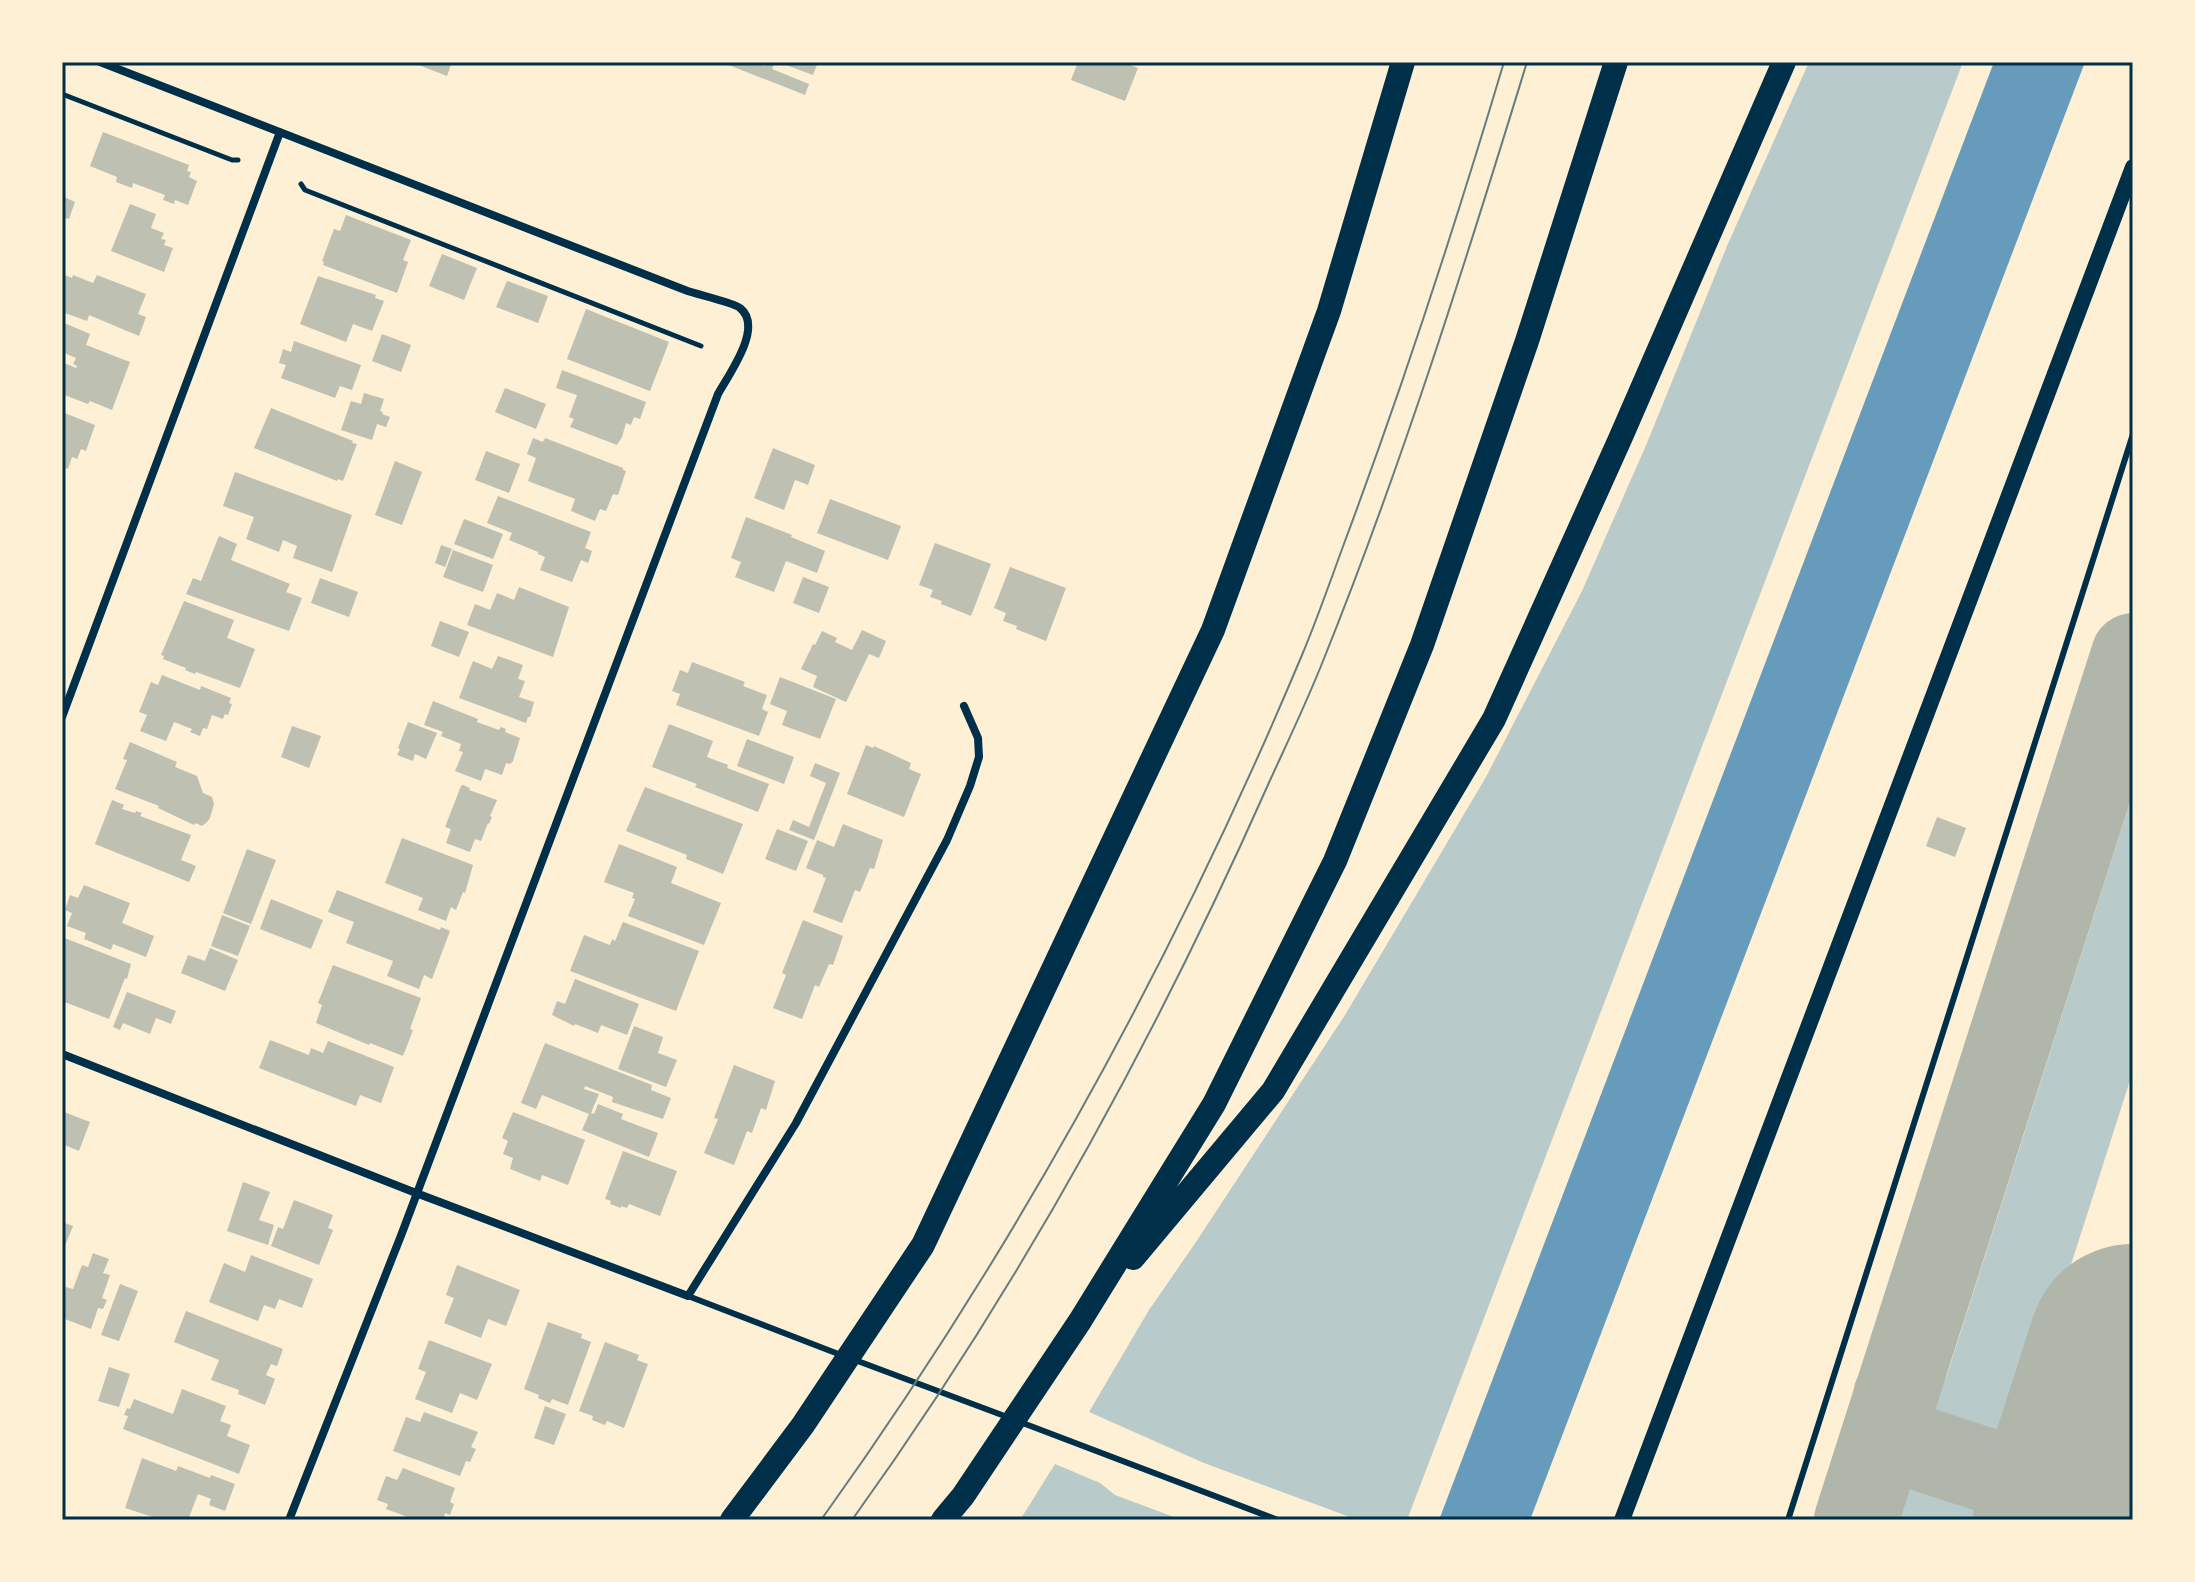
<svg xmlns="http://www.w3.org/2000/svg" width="2195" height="1582" font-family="Signika,sans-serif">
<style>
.green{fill:#b9caca}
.water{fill:#669bbc}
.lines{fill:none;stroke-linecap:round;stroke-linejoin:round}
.taxiway{stroke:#b1b6ab;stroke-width:84}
.runway{stroke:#b1b6ab;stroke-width:210}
.building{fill:#bec0b2}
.path{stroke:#003049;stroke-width:5}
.service{stroke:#003049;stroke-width:6}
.minor{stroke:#003049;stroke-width:8}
.secondary{stroke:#003049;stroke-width:16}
.motorway{stroke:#003049;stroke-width:24}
.tram{stroke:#657d81;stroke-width:2}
.neatline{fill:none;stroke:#003049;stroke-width:3}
</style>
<rect width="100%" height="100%" fill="#fdf0d5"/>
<path class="green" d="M1809,62H1963L1407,1520H1358L1204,1463L1089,1412L1149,1310L1196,1242L1345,1015L1486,777L1582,591L1647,443L1727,246Z
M2133,793V1071L2022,1418L2039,1424C2034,1435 2026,1446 2013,1449C1996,1454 1938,1431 1932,1412C1929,1400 1931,1386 1934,1375L1946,1378Z
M1055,1464L1100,1483L1115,1495L1182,1520H1020Z
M1925,1483C1953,1489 1989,1490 2001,1520H1890C1897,1501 1903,1487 1925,1483Z"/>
<path class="water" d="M1994,62H2085L1530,1520H1439Z"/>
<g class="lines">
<path class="taxiway" d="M1895,1396C1892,1423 1894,1435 1919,1448L2133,1518
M2025,1482C2064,1486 2086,1465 2106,1433
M1856,1520L2133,655"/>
<path class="runway" d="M2078,1520L2133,1349"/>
</g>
<path class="building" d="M411,62H452L447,76Z
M721,62H753L764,66L766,62H775L772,69L809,84L805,95Z
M778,62H818L813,75Z
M1078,62H1122L1138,68L1125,101L1071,80Z
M103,132L189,165L187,171L191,172L189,177L197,181L188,205L175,200L174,204L163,200L165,195L133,183L132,188L116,182L117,177L90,166Z
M62,196L75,202L69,219L62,217Z
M130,204L156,214L151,228L164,233L161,239L166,240L164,245L173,248L164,272L111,251Z
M346,215L411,240L403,260L408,262L397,293L323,265L324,262L322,261L334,229L340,231Z
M442,254L477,268L464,300L429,286Z
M62,274L72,278L73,275L93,283L97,275L146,294L138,314L146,317L139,336L89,315L87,321L62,312Z
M318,276L376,295L375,298L384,301L372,331L353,324L346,342L300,324Z
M507,281L548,296L538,323L496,307Z
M586,309L669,342L650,391L567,359Z
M62,322L90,334L86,345L130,362L112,410L90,401L88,404L62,394V362L76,368L77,366L73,364L76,358L62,352Z
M382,334L411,345L401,372L372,361Z
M294,341L361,365L352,390L340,386L335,398L281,378L286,365L279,363L283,349L291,352Z
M562,370L646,402L640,419L634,417L631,425L626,423L622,437L617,445L570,427L574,419L569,417L577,395L556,388Z
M505,388L546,404L536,429L495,412Z
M364,393L384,399L380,411L383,412L382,414L390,417L386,427L377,424L372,440L341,430L351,401L361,404Z
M271,408L353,441L352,443L357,444L343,481L338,479L337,481L254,448Z
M62,412L95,425L86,451L81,449L77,459L72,457L68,469L62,467Z
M533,438L543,442L545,438L623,468V470L626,471L618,495L613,494L606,511L600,509L595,521L571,511L575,499L528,481L536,458L527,454Z
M773,448L815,465L808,485L795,480L784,510L754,498Z
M486,451L520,464L509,493L475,480Z
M395,461L422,472L402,525L375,515Z
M235,472L352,515L332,572L293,558L297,546L283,540L279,552L246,539L254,517L223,506Z
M498,496L591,532L585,548L592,551L588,563L581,560L572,582L540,570L545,557L538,554V552L509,540L512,533L487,523Z
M830,499L901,526L888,560L817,533Z
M746,517L792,535L791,537L825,551L817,573L786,561L774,592L735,577L741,562L731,558Z
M464,519L503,534L493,559L454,544Z
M219,536L237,544L231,560L290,584L286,592L302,598L289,631L186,594L193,578L201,581Z
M935,543L991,564L971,616L941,604L942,601L930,597L933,590L919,585Z
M441,545L452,549L445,567L435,563Z
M453,550L493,565L483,592L443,577Z
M1010,567L1066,588L1046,641L1016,629L1017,626L1003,621L1006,613L994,608Z
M803,577L829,587L819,613L793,603Z
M320,578L358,592L349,617L311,603Z
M519,587L569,607L553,657L467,625L475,604L490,610L497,593L514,600Z
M184,601L234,620L227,638L255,649L240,688L196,672L195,674L185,670L186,668L163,659L164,656L161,655Z
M440,621L469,632L459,657L431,646Z
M862,630L886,641L879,658L869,654L846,702L813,687L817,676L801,669L813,644L815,645L822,631L837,638L835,642L852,650Z
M498,656L523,665L518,679L525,681L519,697L534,702L530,717H528L526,723L459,698L473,661L492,669Z
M692,662L745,682L743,686L767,695L762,709L768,712L759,736L676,705L680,694L672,691L680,670L688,673Z
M162,675L200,690L201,686L231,698L229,703L232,704L228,715L225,714L223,719L212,715L207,729L203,728L200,736L190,732L192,729L174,722L166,741L140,731L147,715L139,712L151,682L158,685Z
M780,677L836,699L820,739L782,725L787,711L770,704Z
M433,701L478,719L477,722L499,730L501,727L506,729L505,732L520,738L513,761L510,764L506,763L502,775L485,769L481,781L455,771L463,752L459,751L461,744L441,736L443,732L424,725Z
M408,722L437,733L426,759L415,754L413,761L397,755L400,749L398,748Z
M669,724L713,741L707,757L728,765L727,768L769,784L758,812L695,787L697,784L652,767Z
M292,726L321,736L309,768L281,757Z
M747,739L794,757L784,784L737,766Z
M130,742L177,762L175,767L197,776L203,793L212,797L214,804L210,818L207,822L202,826L195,823L194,825L158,808L159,806L115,789L127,760L123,759Z
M866,745L873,748L874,746L911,763L909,769L921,774L904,817L847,794Z
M815,763L840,773L814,840L789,830L793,820L809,827L826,783L810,776Z
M463,785L470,788L469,790L497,800L490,816L492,817L489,824L488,823L481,841L475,839L470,852L446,843L451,829L445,827L461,786Z
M645,787L743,824L723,874L686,859L687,855L626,831Z
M112,800L124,805L122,809L135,813L136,811L142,813L140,816L191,835L181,860L196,866L189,882L95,844Z
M1937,817L1966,828L1955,857L1926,846Z
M843,824L883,840L874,869L870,868L860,892L855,890L842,923L813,912L826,878L823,877V875L806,868L817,840L834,847Z
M777,829L808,841L796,871L765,859Z
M402,838L473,865L465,893L463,892L456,910L451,907L446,921L418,910L423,898L385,883Z
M619,844L677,867L671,883L721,903L704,945L628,916L635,899L632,898L634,893L604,882Z
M247,849L276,860L251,924L223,913Z
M84,885L130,903L122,923L154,936L146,957L113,944L111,950L84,939L86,933L67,926L72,913L65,910L70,895L78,898Z
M337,890L440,930L441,927L450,931L432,979L424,975L419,989L387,976L393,961L346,943L354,922L328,912Z
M271,899L323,920L311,949L260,929Z
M222,915L250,926L238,956L211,946Z
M803,920L843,936L833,965L829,964L819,987L815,985L802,1019L773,1008L786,975L782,973Z
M623,922L699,951L676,1011L570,971L584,935L610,945L612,939L615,941Z
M62,937L131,964L127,979L125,978L109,1019L62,1001Z
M210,948L238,960L225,991L181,973L188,955L205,961Z
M333,965L421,998L410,1029L413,1030L403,1056L370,1043L369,1045L316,1023L322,1005L318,1003Z
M575,979L639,1004L627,1035L601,1025L598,1033L575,1024L574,1026L552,1015L557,1001L565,1004Z
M127,992L176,1011L171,1024L156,1018L150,1034L123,1023L120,1030L113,1027Z
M634,1026L663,1037L658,1053L677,1060L666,1087L618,1069Z
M270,1040L309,1055L311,1048L323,1053L328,1041L394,1067L381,1103L360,1095L356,1106L259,1068Z
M545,1043L652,1085L651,1090L671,1098L663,1119L612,1102L613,1097L585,1086L584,1089L599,1094L591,1113L594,1114L598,1104L623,1114L621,1119L658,1133L649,1157L582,1130L589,1114L542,1095L536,1109L521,1103Z
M734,1065L775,1081L766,1110L761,1108L752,1133L747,1131L734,1165L704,1153L718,1119L714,1118Z
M64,1112L90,1122L79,1151L62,1144V1117Z
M513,1112L585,1140L568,1185L542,1175L540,1181L510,1169L513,1158L503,1154L508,1141L502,1138Z
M623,1151L677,1171L660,1216L629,1204L627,1208L621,1206V1208L610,1204L611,1201L605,1199Z
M243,1182L270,1192L259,1220L274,1225L268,1245L227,1231Z
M294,1200L333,1215L328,1228L333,1230L319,1265L271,1246L278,1227L283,1229Z
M62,1222L73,1226L62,1253Z
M93,1253L109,1259L103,1273L110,1275L102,1298L107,1300L103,1309L98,1308L91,1329L62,1318V1299L66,1287L73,1289L82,1265L88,1267Z
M251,1255L313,1279L302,1308L279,1299L275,1309L264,1305L258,1321L209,1302L224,1263L245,1272Z
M457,1265L520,1290L506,1326L488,1319L481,1338L444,1323L454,1298L446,1295Z
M120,1284L138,1291L119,1341L101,1335Z
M186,1311L283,1349L277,1366L271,1364L266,1375L275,1379L265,1405L238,1394L239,1390L211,1380L219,1360L174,1342Z
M548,1322L582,1334L581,1338L591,1342L568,1405L552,1399L550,1403L538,1398L539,1395L524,1389Z
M429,1340L492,1364L477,1400L460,1393L452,1413L415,1399L426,1372L418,1369Z
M605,1342L639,1355L637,1360L648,1364L624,1428L607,1421L605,1425L592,1420L593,1416L579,1411Z
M109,1367L130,1374L119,1407L98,1401Z
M182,1389L226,1406L220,1421L231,1425L227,1436L250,1445L239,1474L123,1429L128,1416L124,1415L127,1408L130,1409L134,1399L173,1414Z
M545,1406L566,1414L554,1445L534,1438Z
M424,1412L478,1432L471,1447L476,1449L470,1462L466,1461L460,1476L393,1451L406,1417L420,1422Z
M142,1458L176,1471L178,1466L210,1478L211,1475L235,1484L225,1511L209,1505L211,1499L198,1494L188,1520H162L125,1508Z
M403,1468L455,1488L450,1502L454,1504L450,1515L445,1513L443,1520H416L386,1509L388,1504L377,1500L386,1476L397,1480Z"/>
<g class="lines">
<path class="path" d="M62,94L232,160H238
M301,184L305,190L701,346"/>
<path class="service" d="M688,1296L841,1355
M855,1360L1010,1418
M1020,1422L1278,1520
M1788,1520L2133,434"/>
<path class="minor" d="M100,62L685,290C695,294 735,303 740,308C764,327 729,374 718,394L402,1233L289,1520
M62,717L280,132
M62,1054L416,1193L688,1296L796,1123L947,840L970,786L979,757L978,738L964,706"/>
<path class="secondary" d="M1622,1520L2133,167"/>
<path class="motorway" d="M1133,1258L1273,1091L1494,719L1620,439L1784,62
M732,1520L803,1425L923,1245L1213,630L1329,311L1403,62
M943,1520L963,1496L1080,1321L1214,1104L1335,861L1422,645L1527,341L1616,62"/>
<path class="tram" d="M821,1520C1014,1251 1174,960 1302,655C1318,617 1331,579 1345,541C1404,383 1456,223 1504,62
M852,1520C1016,1292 1153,1044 1267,787C1286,745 1306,704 1323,661C1402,465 1465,264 1527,62"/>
</g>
<rect width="2195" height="1582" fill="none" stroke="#fdf0d5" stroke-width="128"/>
<rect x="64" y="64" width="2067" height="1454" class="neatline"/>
</svg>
